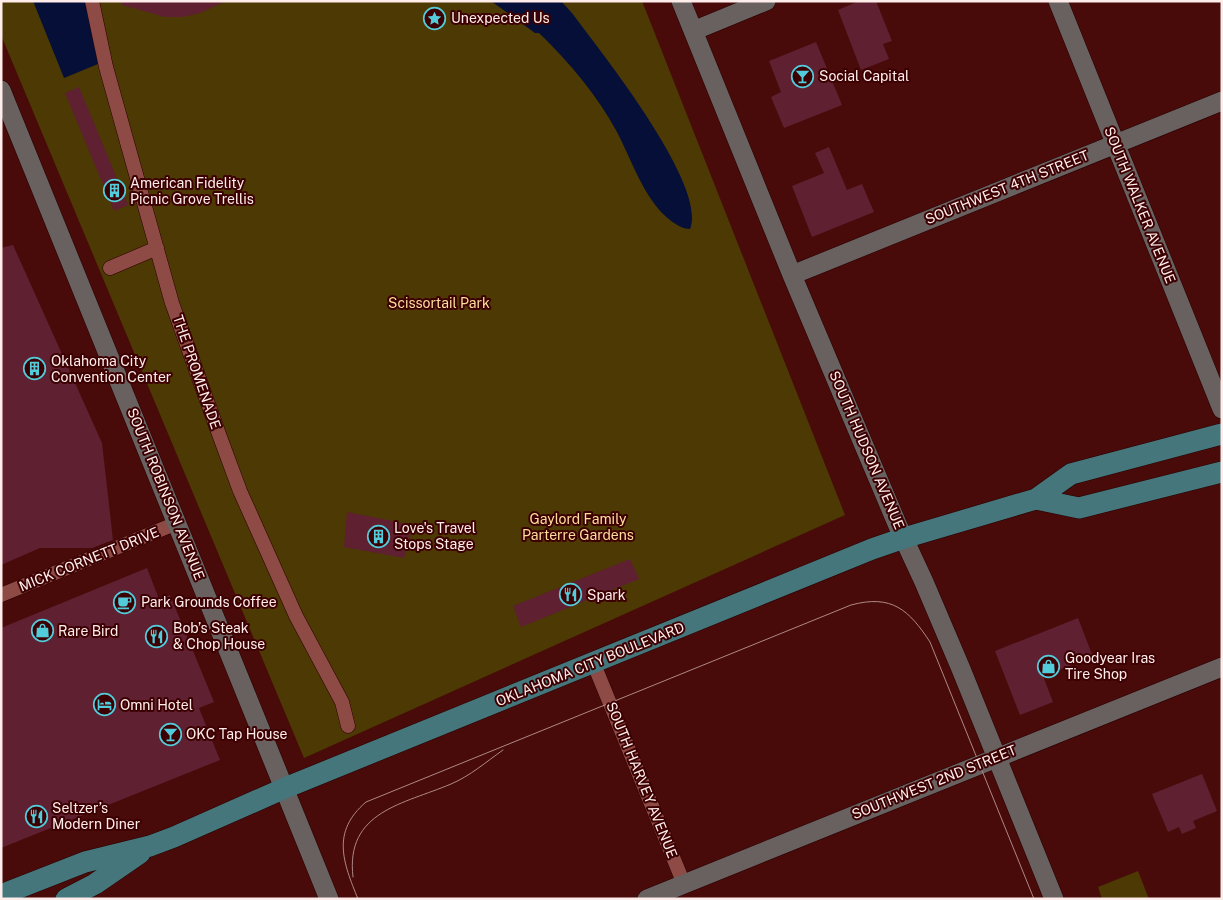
<svg xmlns="http://www.w3.org/2000/svg" width="1223" height="900" font-family="'Public Sans',sans-serif">
<style>
.green{fill:#4c3903}
.water{fill:#050f38}
.building{fill:#5f2031}
.lines{fill:none;stroke-linecap:round;stroke-linejoin:round}
.street-casing{stroke:#270000;stroke-width:15}
.secondary-casing{stroke:#270000;stroke-width:20}
.primary-casing{stroke:#270000;stroke-width:22}
.street{stroke:#8e4a44;stroke-width:14}
.secondary{stroke:#696060;stroke-width:19}
.primary{stroke:#44767b;stroke-width:21}
.tram{stroke:#ad8886;stroke-width:1}
.labels{text-anchor:middle;stroke-width:4;stroke-linejoin:round;paint-order:stroke}
.poi-label{font-size:14px;fill:#feedeb;stroke:#3d0002;text-anchor:start}
.street-label{font-size:14px;fill:#feedeb;stroke:#3d0002}
.park-label{font-size:14px;fill:#fcdf9d;stroke:#3d0002}
</style>
<rect width="100%" height="100%" fill="#490b0a"/>
<path class="green" d="M1,1H642L845,515L304,758L1,35Z
M1138,871L1149,899H1102L1098,887Z"/>
<path class="water" d="M33,1H87L98,64L64,78Z
M491,1H561L572,13C600,51 708,185 690,229C678,229 663,215 656,206C640,186 629,155 617,132C597,95 569,62 539,33H535Z"/>
<path class="building" d="M122,1H226L200,13L183,17H165L122,5Z
M859,1H876L892,41L883,44L889,59L861,70L838,10Z
M816,42L842,105L784,128L771,97L781,92L769,61Z
M79,87L128,205L114,211L65,93Z
M829,147L847,190L862,184L874,212L812,237L792,186L824,173L815,153Z
M13,245L102,443L113,540L92,548H40L1,565V248Z
M347,512L413,525L404,558L344,547Z
M630,559L639,579L521,627L513,606Z
M147,568L159,599L170,595L214,702L199,708L220,760L1,848V628Z
M1078,618L1093,657L1043,676L1053,702L1020,715L995,651Z
M1202,774L1217,811L1193,821L1196,828L1182,834L1179,827L1168,832L1152,794Z"/>
<g class="lines">
<defs>
<path id="street" d="M92,1L106,67L172,303L220,437L240,491L296,616L342,702L348,726
M110,268L157,248
M1,595L177,523
M593,662L684,884"/>
<path id="secondary" d="M681,1L792,275L898,526L924,582L961,669L1054,899
M1058,1L1222,409
M693,31L766,1
M1,90L329,899
M792,275L1222,101
M647,899L1222,667"/>
<path id="primary" d="M1036,499L1079,508L1222,472
M1,895L85,862L150,846L174,837L285,788L872,549L904,538L1036,499L1071,474L1222,434
M66,899L95,884L140,853"/>
</defs>
<use href="#street" class="street-casing"/>
<use href="#secondary" class="secondary-casing"/>
<use href="#primary" class="primary-casing"/>
<use href="#street" class="street"/>
<use href="#secondary" class="secondary"/>
<use href="#primary" class="primary"/>
<path class="tram" d="M353,877C345,811 404,804 451,784C470,776 486,762 503,750
M358,899C343,862 331,832 366,802L851,605C892,594 909,610 930,642L1034,899"/>
</g>
<defs>
<symbol id="sight-ring" viewBox="-11 -11 22 22"><circle r="9.5" fill="#3d0002" stroke="#52cbda" stroke-width="1.5"/><path d="M0-6L1.8-2.2L6-1.7L2.9 1.2L3.7 5.4L0 3.3L-3.7 5.4L-2.9 1.2L-6-1.7L-1.8-2.2Z" fill="#52cbda"/></symbol>
<symbol id="bar-ring" viewBox="-11 -11 22 22"><circle r="9.5" fill="#3d0002" stroke="#52cbda" stroke-width="1.5"/><path d="M-6-5H6L.8 .8V4.5H3.5V6h-7V4.5H-.8V.8Z" fill="#52cbda"/></symbol>
<symbol id="building-ring" viewBox="-11 -11 22 22"><circle r="9.5" fill="#3d0002" stroke="#52cbda" stroke-width="1.5"/><path d="M-4-6H4V6H1V3H-1V6H-4ZM-2.5-4.3h1.7v1.8h-1.7ZM.8-4.3h1.7v1.8H.8ZM-2.5-1h1.7V.8h-1.7ZM.8-1h1.7V.8H.8Z" fill="#52cbda"/></symbol>
<symbol id="restaurant-ring" viewBox="-11 -11 22 22"><circle r="9.5" fill="#3d0002" stroke="#52cbda" stroke-width="1.5"/><path d="M-5-6h1v4h1v-4h1v4h1v-4h1v5L-1.5 .5V6h-2V.5L-5-1ZM5-6V6H3V1.5H1.5Q1.5-4 5-6Z" fill="#52cbda"/></symbol>
<symbol id="cafe-ring" viewBox="-11 -11 22 22"><circle r="9.5" fill="#3d0002" stroke="#52cbda" stroke-width="1.5"/><path d="M-5.5-4.5H6V0H3Q3 3.5 0 3.5H-2.5Q-5.5 3.5-5.5 0ZM3-3.2v2h1.7v-2ZM-6 4.5H4V6H-6Z" fill="#52cbda"/></symbol>
<symbol id="shop-ring" viewBox="-11 -11 22 22"><circle r="9.5" fill="#3d0002" stroke="#52cbda" stroke-width="1.5"/><path d="M-5-2.5h2.3a2.7 3.5 0 0 1 5.4 0H5L5.5 6h-11ZM-1.5-2.5h3a1.5 2.3 0 0 0-3 0Z" fill="#52cbda"/></symbol>
<symbol id="hotel-ring" viewBox="-11 -11 22 22"><circle r="9.5" fill="#3d0002" stroke="#52cbda" stroke-width="1.5"/><path d="M-6-4.5h1.5V1H6V5H4.5V3h-9V5H-6ZM-4 0a1.8 1.8 0 1 1 3.6 0ZM.5 0V-2.5h3Q6-2.5 6 0Z" fill="#52cbda"/></symbol>
</defs>
<g fill-rule="evenodd">
<use href="#sight-ring" x="422" y="6" width="25" height="25"/>
<use href="#bar-ring" x="790" y="64" width="25" height="25"/>
<use href="#building-ring" x="102" y="178" width="25" height="25"/>
<use href="#building-ring" x="22" y="356" width="25" height="25"/>
<use href="#building-ring" x="366" y="524" width="25" height="25"/>
<use href="#restaurant-ring" x="558" y="582" width="25" height="25"/>
<use href="#cafe-ring" x="112" y="590" width="25" height="25"/>
<use href="#shop-ring" x="30" y="618" width="25" height="25"/>
<use href="#restaurant-ring" x="144" y="624" width="25" height="25"/>
<use href="#shop-ring" x="1036" y="654" width="25" height="25"/>
<use href="#hotel-ring" x="92" y="692" width="25" height="25"/>
<use href="#bar-ring" x="158" y="722" width="25" height="25"/>
<use href="#restaurant-ring" x="24" y="804" width="25" height="25"/>
</g>
<g class="labels">
<g class="poi-label">
<text x="451" y="23">Unexpected Us</text>
<text x="819" y="81">Social Capital</text>
<text x="130" y="188">American Fidelity<tspan x="130" dy="16">Picnic Grove Trellis</tspan></text>
<text x="51" y="366">Oklahoma City<tspan x="51" dy="16">Convention Center</tspan></text>
<text x="394" y="533">Love's Travel<tspan x="394" dy="16">Stops Stage</tspan></text>
<text x="587" y="600">Spark</text>
<text x="141" y="607">Park Grounds Coffee</text>
<text x="173" y="633">Bob’s Steak<tspan x="173" dy="16">&amp; Chop House</tspan></text>
<text x="58" y="636">Rare Bird</text>
<text x="1065" y="663">Goodyear Iras<tspan x="1065" dy="16">Tire Shop</tspan></text>
<text x="120" y="710">Omni Hotel</text>
<text x="186" y="739">OKC Tap House</text>
<text x="52" y="813">Seltzer’s<tspan x="52" dy="16">Modern Diner</tspan></text>
</g>
<g class="street-label">
<text transform="translate(1007 187) rotate(-22)" y="5">SOUTHWEST 4TH STREET</text>
<text transform="translate(1140 205) rotate(68)" y="5">SOUTH WALKER AVENUE</text>
<text transform="translate(197 372) rotate(71)" y="5">THE PROMENADE</text>
<text transform="translate(867 450) rotate(67)" y="5">SOUTH HUDSON AVENUE</text>
<text transform="translate(166 494) rotate(68)" y="5">SOUTH ROBINSON AVENUE</text>
<text transform="translate(89 559) rotate(-22)" y="5">MICK CORNETT DRIVE</text>
<text transform="translate(590 664) rotate(-22)" y="5">OKLAHOMA CITY BOULEVARD</text>
<text transform="translate(642 780) rotate(68)" y="5">SOUTH HARVEY AVENUE</text>
<text transform="translate(934 782) rotate(-22)" y="5">SOUTHWEST 2ND STREET</text>
</g>
<g class="park-label">
<text x="439" y="308">Scissortail Park</text>
<text x="578" y="524">Gaylord Family<tspan x="578" dy="16">Parterre Gardens</tspan></text>
</g>
</g>
<rect width="1223" height="900" fill="none" stroke="#feedeb" stroke-width="5"/>
</svg>
